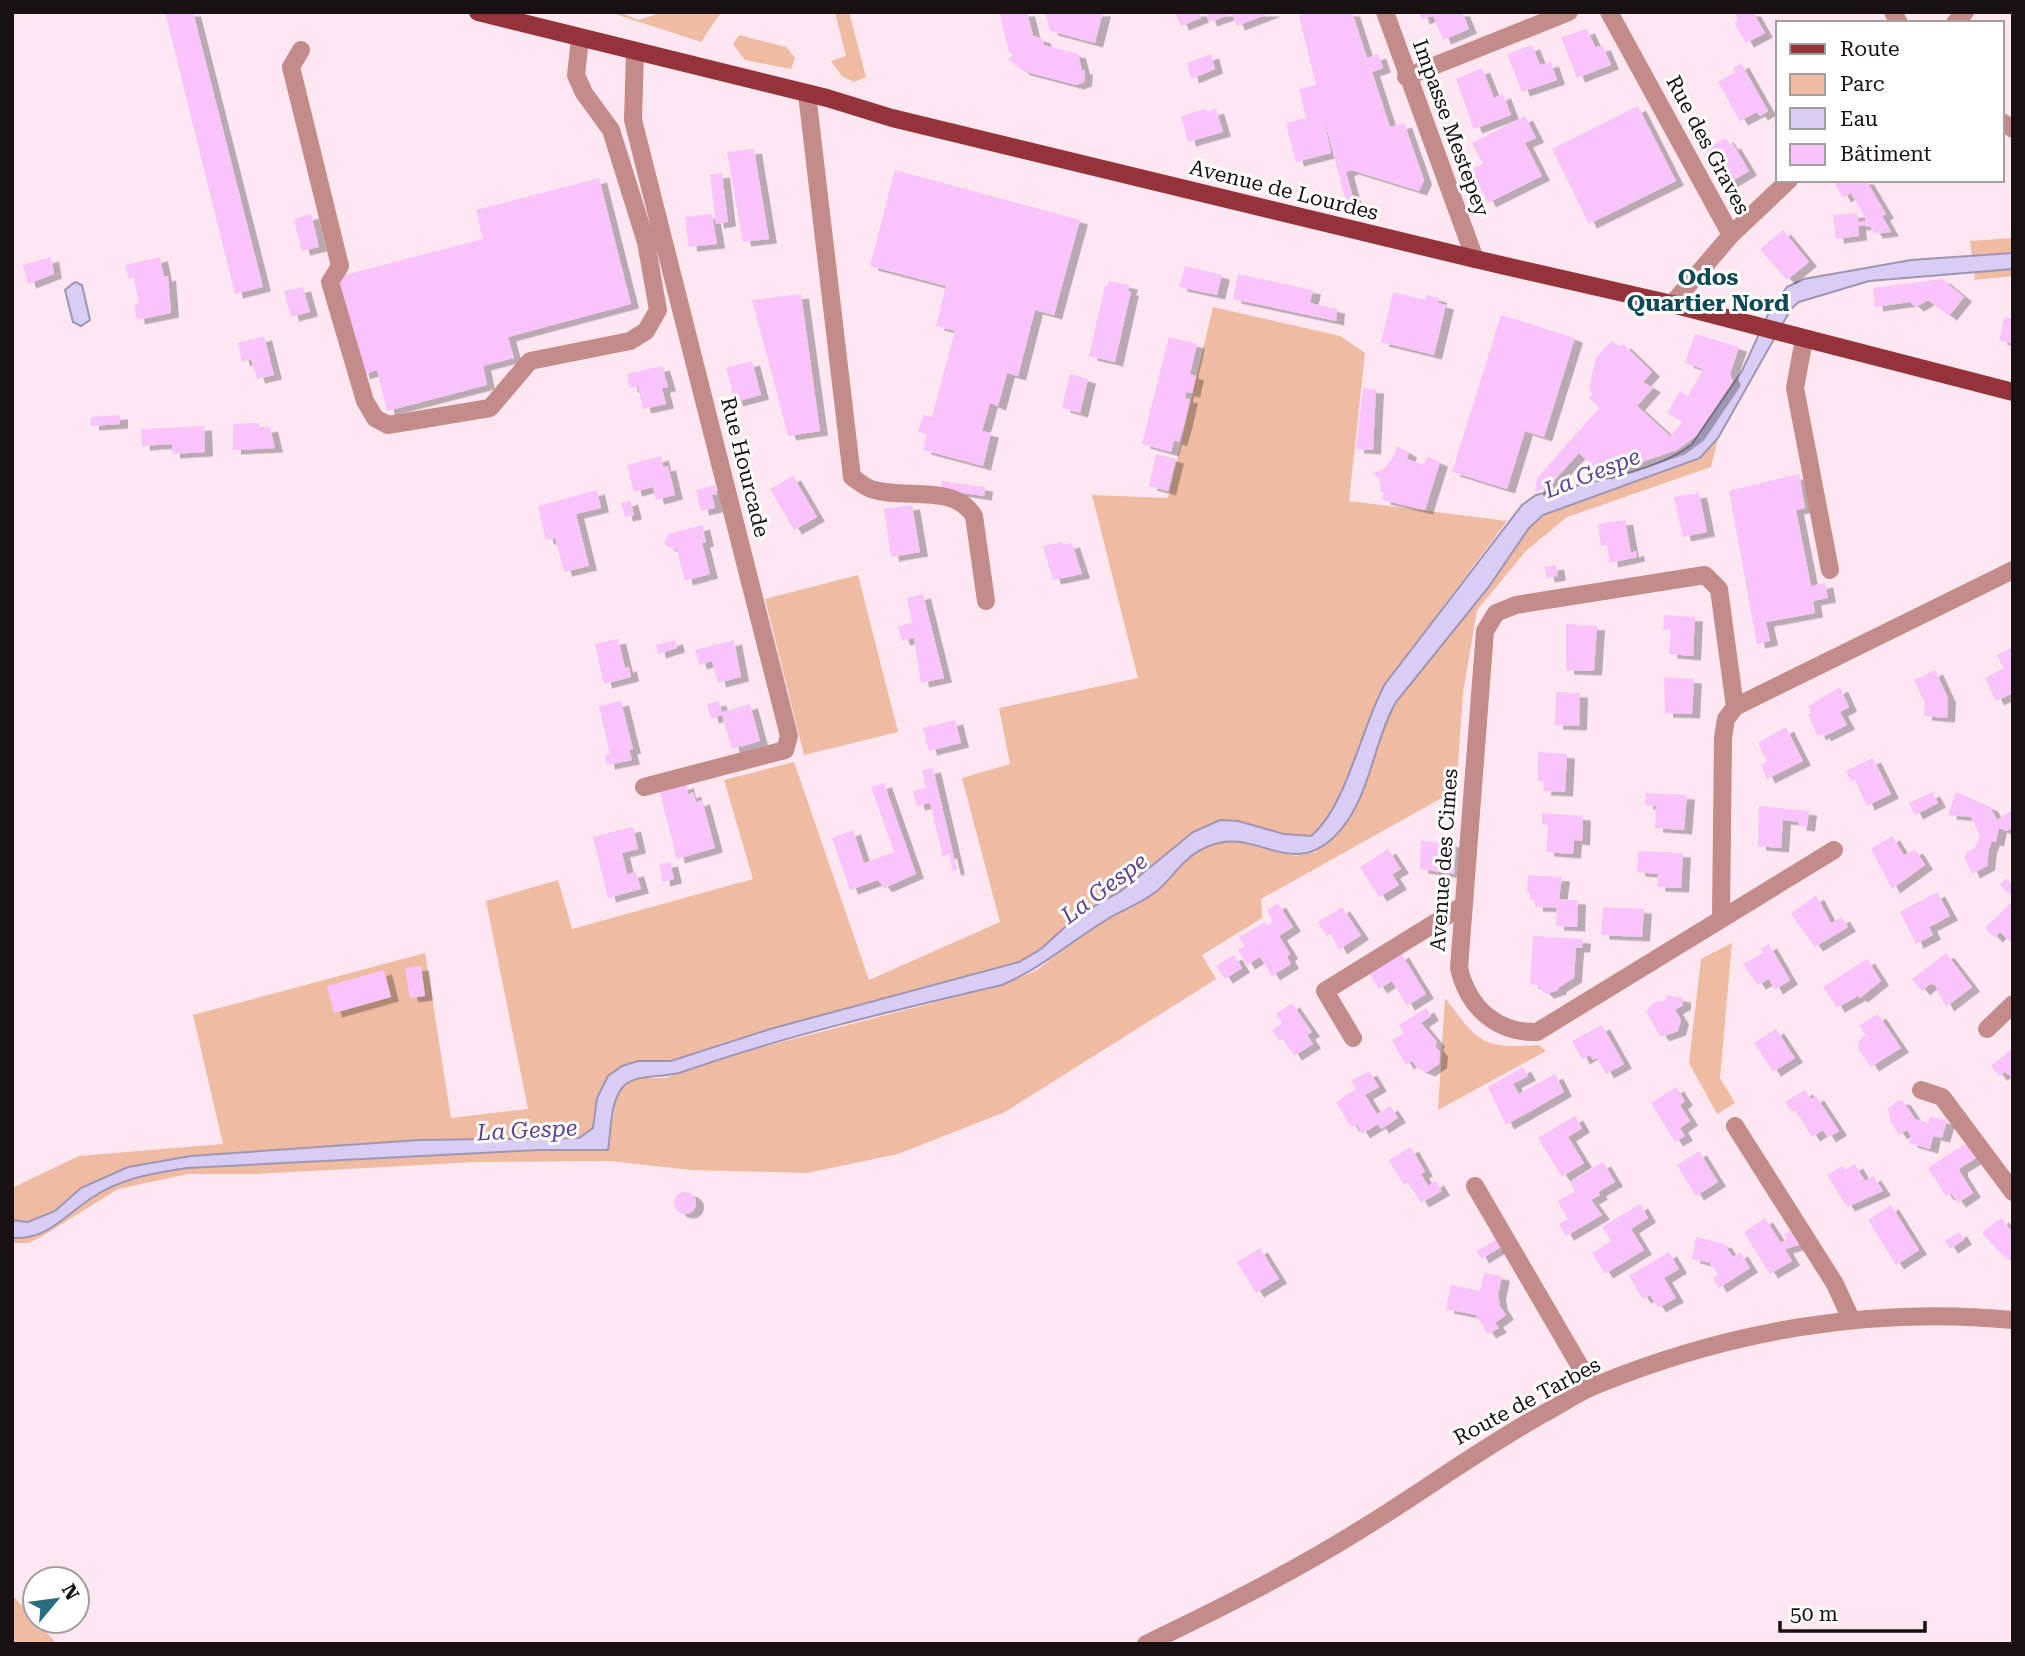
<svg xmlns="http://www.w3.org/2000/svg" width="2025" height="1656" font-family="'Roboto Serif',serif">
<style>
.green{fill:#efbba2}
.water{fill:#d8cef5;stroke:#9f95b2;stroke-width:2}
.building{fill:#f8c4fb;filter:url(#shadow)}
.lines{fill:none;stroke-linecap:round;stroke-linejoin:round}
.minor{stroke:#c38b8a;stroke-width:18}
.major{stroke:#94333a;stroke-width:18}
.labels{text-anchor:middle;stroke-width:6;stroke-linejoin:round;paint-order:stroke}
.street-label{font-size:21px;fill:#191014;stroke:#fff}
.neighbourhood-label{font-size:23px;font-weight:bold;fill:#0e4955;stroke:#fff}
.water-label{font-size:23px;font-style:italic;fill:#5e4390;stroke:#fff}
</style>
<defs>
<filter id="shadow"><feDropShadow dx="8" dy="4.5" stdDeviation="0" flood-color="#0004"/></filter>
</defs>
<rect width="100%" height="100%" fill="#fee7f0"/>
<path class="green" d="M609,12H619L639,20L664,12H721L701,42Z
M835,12H849L866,77L854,82L842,76L831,61L846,56Z
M739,35L786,47L795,58L791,69L745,60L733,44Z
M2013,238V276L1975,280L1970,241Z
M1213,307L1340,336L1365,353L1349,501L1507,521L1385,684C1361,727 1347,806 1311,836L1284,834L1238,821L1193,832L1121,891L1077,916L1041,949L1019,962L770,1029L670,1061H638L597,1098L593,1128L579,1138L419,1140L191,1156L128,1167L81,1188L55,1211L28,1222L12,1220V1188L79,1156L223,1144L193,1015L425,953L451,1118L528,1109L486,901L558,880L572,929L753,879L724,780L794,762L869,980L1000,922L962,778L1010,764L999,708L1138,678L1092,495L1168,498Z
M1718,438L1711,467L1567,517L1526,551L1477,610L1463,693L1456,790L1261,899L1262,918L1202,955L1216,979L1005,1112L898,1154L807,1173L691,1170L610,1161L476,1162L256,1174H188L118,1189L41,1237L28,1243H12V1238C46,1240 66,1214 93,1197C103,1190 116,1185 128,1180C145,1172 168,1171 187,1168L539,1150H607L616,1100L622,1087L634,1078H666L724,1057L1002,985L1037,970L1104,920L1156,891L1190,855L1211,844L1234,841L1295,856L1316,852L1396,702L1488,588L1529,528L1543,515L1576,501L1700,458Z
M858,575L898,732L804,755L765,599Z
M1732,943L1720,1078L1735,1103L1717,1114L1689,1063L1701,959Z
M1445,998C1479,1043 1482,1049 1539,1045L1546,1051L1438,1110Z
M12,1595L57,1644H13Z"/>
<path class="water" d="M2013,253V269L1869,281L1799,302L1791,309L1718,438L1700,458L1543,515L1529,528L1488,588L1396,702C1372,744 1370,803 1334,837C1289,880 1255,826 1209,846C1185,855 1175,875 1157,891C1142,903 1122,910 1106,920C1067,944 1045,966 1002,985C895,1010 785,1036 682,1072C663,1079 635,1072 622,1088C610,1103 611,1132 608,1150H539L187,1168C154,1173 122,1178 93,1197C65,1215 48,1240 12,1238V1220L28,1222L55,1211L81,1188L128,1167L191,1156L419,1140L579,1138L593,1128L597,1098L608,1076L622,1066L638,1061H671L770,1029L1019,962L1041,949L1077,916L1121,891L1193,832L1220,820L1238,821L1284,834L1311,836C1347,806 1361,727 1385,684L1522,505L1536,495C1582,483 1656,473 1692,444L1742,371L1771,308L1787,287L1804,279L1911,260Z
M75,282L82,285L90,320L81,326L73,322L65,290Z"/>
<path class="building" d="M165,12H193L263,287L235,294Z
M999,12H1027L1033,36L1043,39L1044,45L1078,54L1082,70H1085L1084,82L1076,85L1023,71L1015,65L1008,59L1013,55L1009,52Z
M1045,12H1103L1095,43L1050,31Z
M1175,12H1199L1201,18L1181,26Z
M1206,12H1273L1237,26L1232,14L1209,22Z
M1308,12H1352L1367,58L1378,54L1383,68L1372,72L1390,127L1404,123L1424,180L1419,191L1351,170L1346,172L1355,205L1346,202L1323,114L1331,153L1296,162L1286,123L1306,118L1299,89L1316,85L1299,16Z
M1419,12H1462L1469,29L1443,40L1433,15L1422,20Z
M1735,12H1753L1765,33L1746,43L1734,23L1738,21Z
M1587,29L1595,47L1603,46L1611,65L1577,78L1561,37Z
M1532,45L1540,65L1551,62L1557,80L1522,92L1507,54Z
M1211,54L1215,69L1191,79L1187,63Z
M1741,63L1768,111L1760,116L1757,112L1740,121L1718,82L1735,72L1733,68Z
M1482,68L1494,98L1503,94L1511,115L1474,129L1456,79Z
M1638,106L1676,181L1589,224L1552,149Z
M1205,109L1206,112L1216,109L1223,132L1188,142L1181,116Z
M1525,116L1536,138L1525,143L1542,176L1488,203L1471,170L1483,164L1472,143Z
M1726,138L1730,145L1733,144L1749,171L1724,186L1705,149Z
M754,149L769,239L743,242L727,152Z
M895,170L1080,220L1054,315L1035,310L1018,376L1007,373L998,406L990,403L982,431L991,433L983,466L923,450L927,434L918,432L923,415L932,417L955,331L936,326L946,286L870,266Z
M722,173L728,222L716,224L710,175Z
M599,178L631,304L508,337L514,358L483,366L487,385L387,411L377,370L362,375L337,277L483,239L476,210Z
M1833,180H1866L1886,214L1882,216L1891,232L1875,234L1869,225L1858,226L1859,236L1836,239L1833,215L1857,213L1858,222L1867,221L1851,193L1843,198Z
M311,214L319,247L302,251L294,219Z
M712,214L717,244L689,247L685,217Z
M1783,230L1809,262L1787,280L1760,249Z
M51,257L54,274L28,284L23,265Z
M160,257L164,277L168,276L171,313L137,320L134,305L139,304L134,278L129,279L125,265Z
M1185,266L1222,275L1217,295L1179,287Z
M1238,274L1313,290L1310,303L1337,309L1336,321L1233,299Z
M1942,279L1964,297L1949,316L1928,300L1916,307L1910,302L1875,307L1873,288Z
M1109,281L1130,285L1128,291H1131L1115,362L1089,356L1105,286H1108Z
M303,287L310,312L291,317L284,291Z
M1393,292L1425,300L1426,295L1439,298L1438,303L1446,305L1434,355L1381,342Z
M801,294L820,431L788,436L752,300Z
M1501,315L1575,338L1544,437L1525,431L1507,489L1452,472Z
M2005,317L2013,319V344L1999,340Z
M1695,334L1739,347L1730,374L1733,381L1696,436L1677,450L1603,475L1579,453L1548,487L1535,492L1537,478L1599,408L1589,398L1593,393L1589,389L1596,357L1612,341L1620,347L1623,344L1652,372L1643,382L1653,388L1637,406L1670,436L1683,422L1667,413L1680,391L1688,396L1703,369L1685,363Z
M264,336L274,375L257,379L251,359L242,362L238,343Z
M1169,337L1197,344L1190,374L1196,376L1192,393L1186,392L1185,398L1190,399L1184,425L1179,442L1174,440L1171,452L1142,444Z
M752,361L761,395L735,402L726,368Z
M662,366L668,387L662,388L666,404L643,409L638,386L630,388L627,374Z
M1070,374L1088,379L1080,413L1062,408Z
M1363,388L1376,389L1373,450L1356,449Z
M120,415V424L91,426V417Z
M259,423L260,429L270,427L275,448L233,450V424Z
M204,426L205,452L172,454V444L142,446L141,429Z
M1397,446L1409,453L1407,459L1424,465L1427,457L1440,462L1425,510L1382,500L1384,493L1381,492L1380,480L1373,473L1383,470L1394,456Z
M1156,454L1176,459L1168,491L1149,486Z
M661,456L663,467L668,466L675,495L656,500L653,487L634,492L627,465Z
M1799,474L1805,508L1796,510L1811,586L1825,583L1828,598L1813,601L1815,613L1766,622L1770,641L1757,644L1729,491Z
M793,476L817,517L794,530L770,489Z
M942,481L985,487L984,496L941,490Z
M715,485L717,494L712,495L715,508L701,511L696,490Z
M597,490L601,508L576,514L589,566L564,572L555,538L546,540L538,506Z
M1699,493L1707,532L1683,537L1674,497Z
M630,500L634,515L625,517L621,503Z
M912,505L920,552L891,557L884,509Z
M1625,520L1631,553L1636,551L1637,557L1610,563L1607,545L1601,546L1598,524Z
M702,525L706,542L702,543L710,574L685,581L677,550L666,546L664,542L669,534Z
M1062,542L1063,545L1072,543L1082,574L1053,580L1043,546Z
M1556,565L1558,576L1547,578L1544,567Z
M923,594L944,678L921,683L914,638L902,641L898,626L912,623L907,598Z
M1664,615L1695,617L1693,656L1669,654L1671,630H1663Z
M1566,624L1597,626L1594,671L1566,670Z
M618,639L625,668L629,667L631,677L604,684L595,644Z
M675,640L677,648L658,654L656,645Z
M734,640L741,677L718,683L712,661L699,665L695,650Z
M2013,647V693L1996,701L1985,678L2004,668L1997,655Z
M1935,670L1948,698L1947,718L1924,716L1925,703L1914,680Z
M1664,677L1694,679L1692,714L1665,713Z
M1840,687L1849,707L1840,712L1847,725L1823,737L1822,734L1818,736L1808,714L1811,713L1808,706Z
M1556,692L1580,693L1579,726L1555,725Z
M621,701L633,749L629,750L632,760L607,765L605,755L610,754L599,706Z
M718,701L722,712L750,704L760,741L732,749L722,715L711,719L707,704Z
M955,720L961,743L929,751L923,728Z
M1786,727L1803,761L1767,779L1761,765L1767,761L1758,743Z
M1538,752L1567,754L1565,792L1543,791L1544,781H1538Z
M1873,758L1891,794L1867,806L1855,780L1851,782L1846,771Z
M933,768L957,870L953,871L949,854L943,856L930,803L917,806L913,791L926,788L922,770Z
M884,783L916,874L884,888L878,880L850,890L832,838L853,830L864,863L894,852L871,787Z
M686,784L688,794L693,792L696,802L702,800L715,848L677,859L659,790Z
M1932,792L1938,803L1915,815L1909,803Z
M1956,792L1990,807L1997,820L2013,810V828L2006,831L1999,828L1996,842L1992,841L1989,849L1987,866L1972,874L1965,858L1967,852L1975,848L1980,835L1971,817L1948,815Z
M1646,793L1687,795L1684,830L1655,828L1656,806L1645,805Z
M1759,806L1809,811L1807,827L1798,826L1799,822L1783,820L1781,848L1758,846Z
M1542,813L1583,816L1582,841L1574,840L1573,854L1546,852L1548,825L1542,824Z
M633,827L638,849L622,853L627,874L636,872L641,889L608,898L593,837Z
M1892,836L1904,855L1915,849L1925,865L1892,889L1871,849Z
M1421,841L1456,843L1454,874L1420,869Z
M1388,849L1401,869L1392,874L1399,885L1379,897L1360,867Z
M1638,851L1683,853L1681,888L1657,887L1658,874L1637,872Z
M670,862L674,879L662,882L660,864Z
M1528,875L1562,877L1559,899L1578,900L1577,927L1556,926L1557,908L1535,907V900H1530V893H1527Z
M2006,878L2013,885V898L2000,885Z
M1937,892L1950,916L1929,927L1933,935L1916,944L1900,912Z
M1816,895L1831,923L1842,917L1848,927L1815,947L1791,914Z
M2013,901V944L2000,932L1995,938L1985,928Z
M1278,903L1293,927L1279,936L1290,954L1287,957L1291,964L1272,976L1260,957L1247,965L1238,950L1245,946L1239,937L1265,922L1267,925L1273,921L1267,910Z
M1342,907L1361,935L1339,950L1331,934L1327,936L1318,922Z
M1603,907L1644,909L1642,937L1601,935Z
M1533,936L1583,939L1582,948H1576L1574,978L1558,988L1559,990L1546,994L1537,985L1530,984Z
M1769,944L1790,980L1775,990L1769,979L1758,985L1743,964L1763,953L1761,949Z
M1401,953L1426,994L1407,1006L1392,981L1379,989L1369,973Z
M1946,953L1972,987L1946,1007L1935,985L1930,984L1922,991L1912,979Z
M1234,955L1242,968L1225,979L1216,966Z
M1867,959L1881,981L1860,998L1858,996L1837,1008L1823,987Z
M421,966L425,996L410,998L405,968Z
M384,970L391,997L334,1013L327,986Z
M1667,995L1683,998V1005L1675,1010L1681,1020L1678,1031L1661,1037L1646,1012L1653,1003L1666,1000Z
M1292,1003L1312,1032L1307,1035L1313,1044L1294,1056L1283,1039L1279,1041L1272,1030L1282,1023L1276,1014Z
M1426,1008L1431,1016L1421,1023L1437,1042L1435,1046L1440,1052L1439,1064L1427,1072L1417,1068L1412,1061L1406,1065L1392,1041L1404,1033L1399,1025Z
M1878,1014L1901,1048L1871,1067L1858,1048L1859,1040L1866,1035L1859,1026Z
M1602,1025L1624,1064L1606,1074L1597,1058L1593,1060L1590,1055L1582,1060L1572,1041Z
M1776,1029L1795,1058L1773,1072L1754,1043Z
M2013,1048V1078L2005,1072L1999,1076L1991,1066Z
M1523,1067L1528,1076L1513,1084L1519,1094L1555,1074L1564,1092L1506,1125L1488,1087Z
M1369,1071L1379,1087L1365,1095L1377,1114L1390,1106L1398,1118L1381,1129L1378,1124L1362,1134L1356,1124L1351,1127L1336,1102L1356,1089L1351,1081Z
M1676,1087L1685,1101L1680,1105L1690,1121L1680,1128L1685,1136L1675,1142L1651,1103Z
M1805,1090L1811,1099L1816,1096L1839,1131L1828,1138L1823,1130L1812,1137L1795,1110L1792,1112L1785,1102Z
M1899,1100L1903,1101L1915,1119L1929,1123L1930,1116L1947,1121L1942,1138L1933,1136L1930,1149L1909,1143L1911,1136L1907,1130L1899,1135L1891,1122L1888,1108Z
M1575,1116L1582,1128L1568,1137L1584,1163L1562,1177L1538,1138Z
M1968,1142L1978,1157L1960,1168V1172L1973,1193L1958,1203L1951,1193L1946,1196L1928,1168Z
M1411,1147L1425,1172L1421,1174L1428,1186L1436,1181L1442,1191L1421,1203L1408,1182L1404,1185L1389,1160Z
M1699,1151L1718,1182L1696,1196L1677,1165Z
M1603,1162L1615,1182L1598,1192L1600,1195L1591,1200L1602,1215L1566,1236L1559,1224L1568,1219L1558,1201L1575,1191L1570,1182Z
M1855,1164L1865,1181L1873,1176L1883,1191L1847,1207L1827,1175L1842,1166L1845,1170Z
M674 1203a11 11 0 1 1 22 0a11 11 0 1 1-22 0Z
M1640,1204L1648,1218L1631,1229L1644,1250L1605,1274L1592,1253L1611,1241L1602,1227Z
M1891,1205L1919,1250L1896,1265L1868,1220Z
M1765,1218L1781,1243L1787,1239L1784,1234L1793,1229L1802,1244L1785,1249L1792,1261L1770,1274L1744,1232Z
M2001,1218L2013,1233V1256L2007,1260L1982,1233Z
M1959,1232L1964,1240L1950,1249L1945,1241Z
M1696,1237L1724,1244L1733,1257L1740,1252L1750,1268L1719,1288L1713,1278L1718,1275L1710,1263L1692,1259Z
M1497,1239L1501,1247L1481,1259L1477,1251Z
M1260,1248L1279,1279L1256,1293L1237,1262Z
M1669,1252L1679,1269L1664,1278L1676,1298L1658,1308L1650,1295L1643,1299L1629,1276Z
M1484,1273L1502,1276L1498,1295L1500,1306L1506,1315L1495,1323L1499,1328L1488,1334L1476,1315L1446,1309L1451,1285L1480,1291Z"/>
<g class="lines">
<path class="minor" d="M1385,12L1475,259
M1609,12L1731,235
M1893,12L1899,23
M1955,23L1965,12
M301,50L291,67L340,266L330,282L365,401L375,418L388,425L490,408L530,361L630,341L646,331L658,310L646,242L611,130L584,93L576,75L580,39
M635,51L633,120L789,736L785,750L644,787
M1406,77L1569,12
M807,94L852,477C858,481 865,487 871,489C903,500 954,483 974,516L986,601
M2002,122L2013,129
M1672,304L1731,235L1789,180
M1804,339L1795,388L1830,570
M1834,850L1537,1032C1496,1033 1468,1007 1459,968L1485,631L1496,613L1516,605L1705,575L1719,589L1735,707L2013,570
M1721,917L1723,738L1726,719L1735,707
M1987,1029L2013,1004
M1353,1038L1325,991L1464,905
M1921,1090L1942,1097L2013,1192
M1735,1126L1835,1284L1851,1319
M1475,1186L1592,1387
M1146,1644C1219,1609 1291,1573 1360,1530C1422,1492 1480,1449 1543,1414C1560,1405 1577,1393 1594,1386C1727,1331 1870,1306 2013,1320"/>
<path class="major" d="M478,12L827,98L892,118L1475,259L1672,304L2013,392"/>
</g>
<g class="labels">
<g class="street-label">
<text transform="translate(1451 128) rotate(70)" y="7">Impasse Mestepey</text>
<text transform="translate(1708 145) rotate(62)" y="7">Rue des Graves</text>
<text transform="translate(1284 190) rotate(14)" y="7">Avenue de Lourdes</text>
<text transform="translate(745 467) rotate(76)" y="7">Rue Hourcade</text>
<text transform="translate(1444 860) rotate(-86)" y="7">Avenue des Cimes</text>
<text transform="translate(1527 1401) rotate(-28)" y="7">Route de Tarbes</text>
</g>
<g class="neighbourhood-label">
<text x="1708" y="285">Odos<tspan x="1708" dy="26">Quartier Nord</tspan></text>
</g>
<g class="water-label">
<text transform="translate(1592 473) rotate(-21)" y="8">La Gespe</text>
<text transform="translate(1104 888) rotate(-37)" y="8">La Gespe</text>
<text transform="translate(527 1130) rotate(-3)" y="8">La Gespe</text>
</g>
</g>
<rect width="2025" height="1656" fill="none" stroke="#191014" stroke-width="28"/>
<rect x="1776" y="21" width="228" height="161" fill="#ffffff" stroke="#a39fa1" stroke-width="2"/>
<rect x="1790" y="44" width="35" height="10" fill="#94333a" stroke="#a39fa1" stroke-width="2"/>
<text x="1840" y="56" font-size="21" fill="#191014">Route</text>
<rect x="1790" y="74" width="35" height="21" fill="#efbba2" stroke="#a39fa1" stroke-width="2"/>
<text x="1840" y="91" font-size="21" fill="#191014">Parc</text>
<rect x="1790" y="108" width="35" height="21" fill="#d8cef5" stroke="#a39fa1" stroke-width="2"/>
<text x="1840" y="126" font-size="21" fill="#191014">Eau</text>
<rect x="1790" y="144" width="35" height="21" fill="#f8c4fb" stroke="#a39fa1" stroke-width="2"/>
<text x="1840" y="161" font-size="21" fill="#191014">Bâtiment</text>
<g transform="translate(56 1600) rotate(61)"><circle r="33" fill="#ffffff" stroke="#a39fa1" stroke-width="2"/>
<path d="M0-5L12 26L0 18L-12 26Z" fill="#276d7c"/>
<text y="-10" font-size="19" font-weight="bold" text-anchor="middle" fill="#191014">N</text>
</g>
<path d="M1780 1621v10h145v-10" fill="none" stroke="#191014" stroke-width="3.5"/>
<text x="1790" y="1621" font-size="21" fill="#191014" stroke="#ffffff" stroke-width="5" paint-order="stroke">50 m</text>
</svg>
